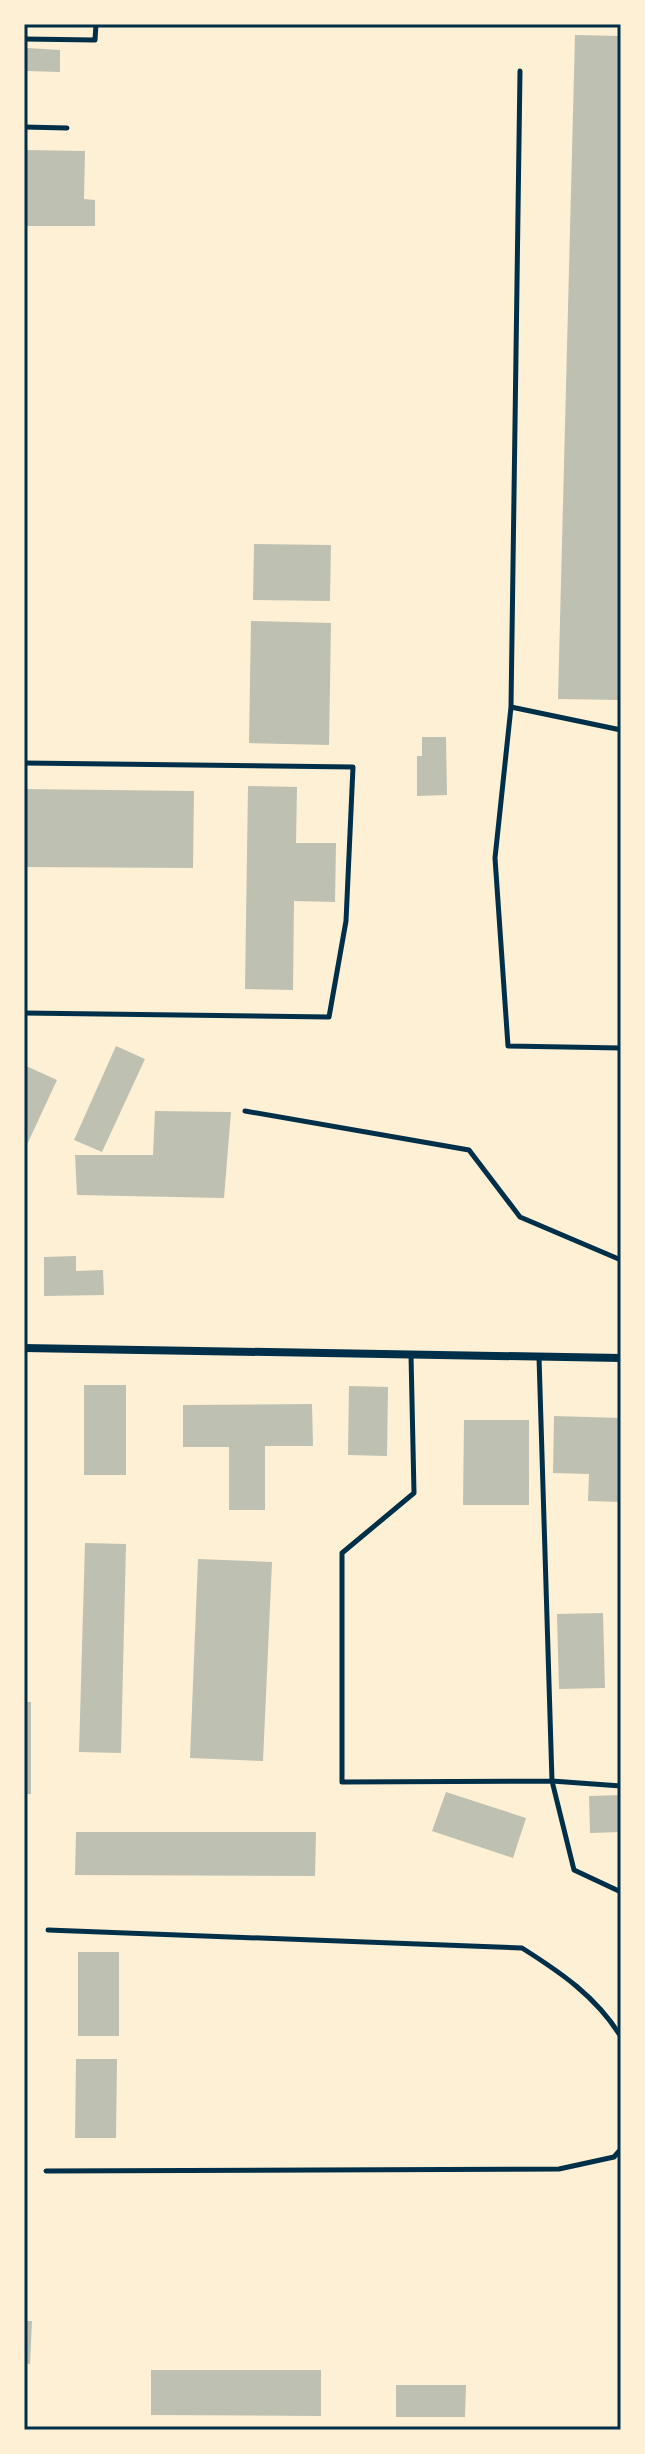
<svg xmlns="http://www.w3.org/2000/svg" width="645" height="2454" font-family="'Sofia Sans Condensed',sans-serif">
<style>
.building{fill:#bec0b2}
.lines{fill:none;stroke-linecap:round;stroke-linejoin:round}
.service{stroke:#003049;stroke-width:5}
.minor{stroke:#003049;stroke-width:8}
.neatline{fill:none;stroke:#003049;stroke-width:3}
</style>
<rect width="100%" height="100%" fill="#fdf0d5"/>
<path class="building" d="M575,35L621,36V700L558,699Z
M27,48L60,50V72L26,71Z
M24,150L85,151L84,199L95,200V226H24Z
M254,544L331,545L330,601L253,600Z
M251,621L331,623L329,745L249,743Z
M422,737H446L447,795L417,796V756H422Z
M248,786L297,787L296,843H336L335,902L294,901L293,990L245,989Z
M24,789L194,791L193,868L24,867Z
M116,1046L145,1059L102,1152L74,1140Z
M24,1065L57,1080L24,1151Z
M155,1111L231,1112L224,1198L77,1195L75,1155H153Z
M76,1256V1271L103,1270L104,1295L44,1296V1257Z
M84,1385H126V1475H84Z
M349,1386L388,1387L387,1456L348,1455Z
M312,1404L313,1446H265V1510H229V1447H183V1405Z
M554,1416L621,1418V1502L588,1501L589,1474L553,1473Z
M464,1420H529V1505H463Z
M85,1543L126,1544L121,1753L79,1752Z
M198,1559L272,1562L263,1761L190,1758Z
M603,1613L605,1688L559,1689L557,1614Z
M24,1702H31V1794H24Z
M446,1792L526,1818L513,1858L432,1831Z
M621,1795V1832L590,1833L589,1796Z
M76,1832H316L315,1876L75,1875Z
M78,1952H119V2036H78Z
M76,2059H117L116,2138H75Z
M24,2321H32L30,2364L24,2363Z
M151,2370H321V2416L151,2415Z
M396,2385H466L465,2417H396Z"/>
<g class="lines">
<path class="service" d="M24,39L95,40L96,24
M520,71L511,707L621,730
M24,127L67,128
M511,707L495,858L508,1046L621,1048
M24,763L353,767L346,921L329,1017L24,1013
M245,1111L469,1150L520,1217L621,1260
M411,1355L414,1493L342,1553V1782L552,1781L621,1786
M539,1357L552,1781L574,1870L621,1892
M48,1930L522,1948C560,1972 597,1997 621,2037
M46,2171L559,2169L614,2157L621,2149"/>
<path class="minor" d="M24,1348L621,1358"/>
</g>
<rect width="645" height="2454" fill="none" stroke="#fdf0d5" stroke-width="52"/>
<rect x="26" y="26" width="593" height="2402" class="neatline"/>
</svg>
